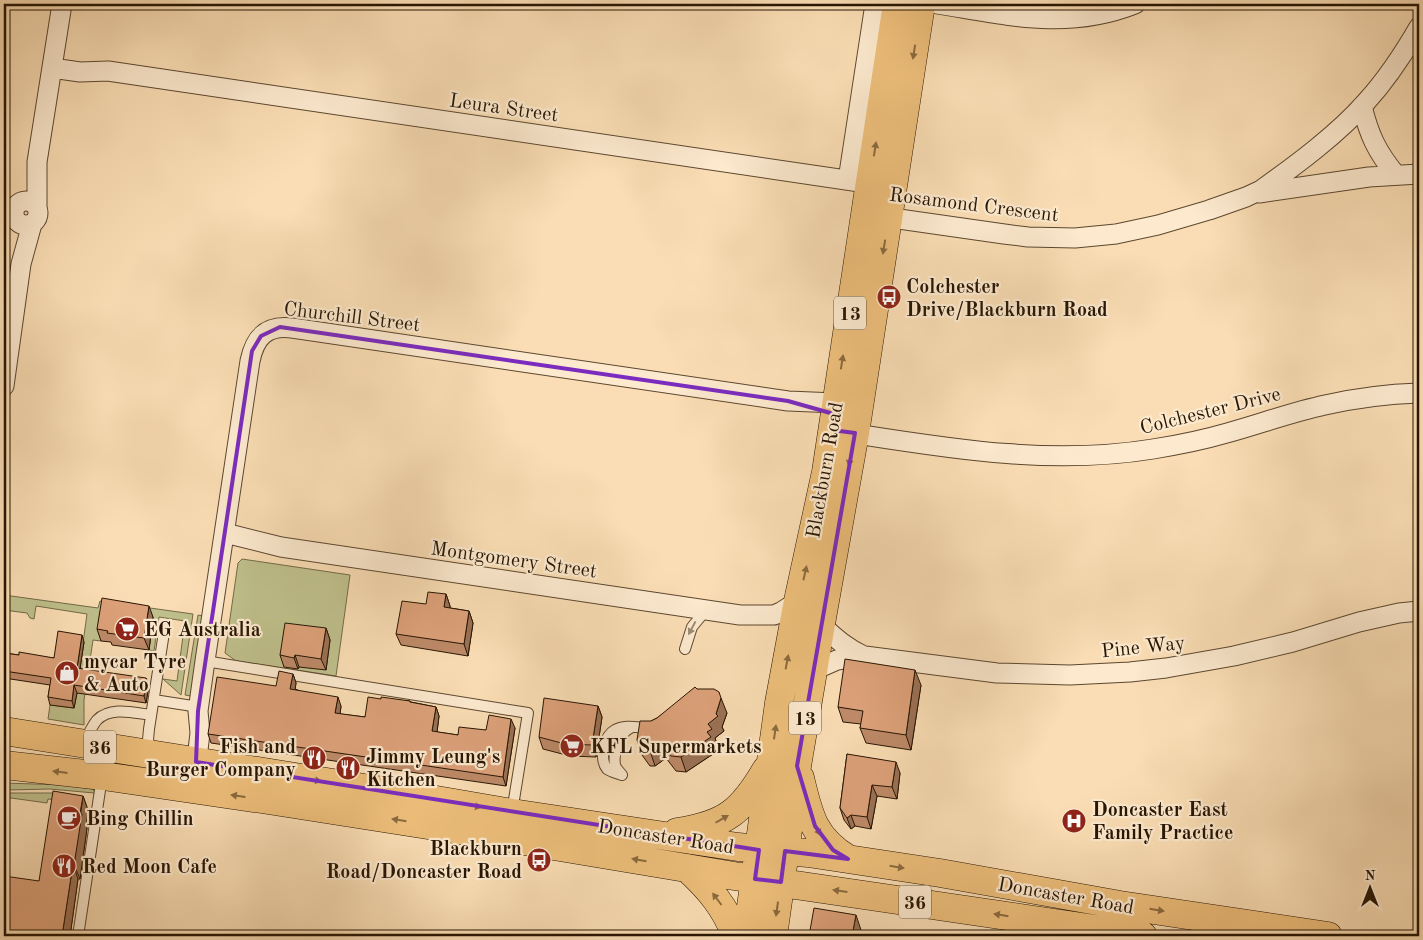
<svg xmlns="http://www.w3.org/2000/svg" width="1423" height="940" font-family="'Old Standard TT',serif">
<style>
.green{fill:#bfc08c;stroke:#736a48}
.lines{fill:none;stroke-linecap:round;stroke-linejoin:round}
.service-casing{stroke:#5c472f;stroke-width:12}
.minor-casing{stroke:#5c472f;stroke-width:21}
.primary-casing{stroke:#271503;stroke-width:29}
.service{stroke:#fce9ce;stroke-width:10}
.minor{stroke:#fce9ce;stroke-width:19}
.primary{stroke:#edbe7a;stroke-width:28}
.wall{fill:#be8a69;stroke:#271503}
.shaded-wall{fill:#9b7155;stroke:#271503}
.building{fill:#dda17a;stroke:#271503}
.oneway{fill:#8a6a3e}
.oneway2{fill:#9c8a73}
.marked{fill:none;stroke:#7b2cbf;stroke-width:4;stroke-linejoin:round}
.labels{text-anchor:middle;stroke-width:4.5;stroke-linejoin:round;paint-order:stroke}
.shield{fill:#fce9ce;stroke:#675540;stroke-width:1}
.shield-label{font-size:19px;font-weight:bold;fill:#271503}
.street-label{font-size:20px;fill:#271503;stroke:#fce9ce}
.poi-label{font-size:20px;font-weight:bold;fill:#271503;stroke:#fce9ce;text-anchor:start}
</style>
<rect width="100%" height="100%" fill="#faddb4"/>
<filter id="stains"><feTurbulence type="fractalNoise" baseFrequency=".004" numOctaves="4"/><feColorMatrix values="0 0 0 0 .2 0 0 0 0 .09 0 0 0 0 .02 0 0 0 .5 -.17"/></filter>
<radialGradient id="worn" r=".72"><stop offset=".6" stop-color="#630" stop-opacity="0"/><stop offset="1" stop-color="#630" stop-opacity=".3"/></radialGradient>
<path class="green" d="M242,559L350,575L336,676L236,661L225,653L238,563Z
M4,595L98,608L100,601L193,614L181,695L163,679L177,681L185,621L159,617L154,651L149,650L153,617L106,610L101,641L93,640L84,700V725L48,719L50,705L74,708L87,614L36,606L34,619L30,618L27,613L4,610Z
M198,615L203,616L191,696L185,695Z
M4,783L65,785L93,789L95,792L94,793L50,789L8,790L4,789Z
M4,793H59L58,800L48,799L47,803L4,797Z"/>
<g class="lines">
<defs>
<path id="service" d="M685,649L692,627L706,610
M205,661L528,713L512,812
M154,700L199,707
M85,741C88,735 92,726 97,720C111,706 134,713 151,715
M152,753L148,740L149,729L165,626
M622,775C617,773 611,772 607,769C599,759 604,736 615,730C625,724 639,728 650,728
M622,775C620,772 616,769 615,765C613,751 619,733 632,727
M78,936L102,777"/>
<path id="minor" d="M937,4C1007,15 1067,31 1135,4
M52,68L80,72L108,71L880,185
M1362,106C1369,135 1377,152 1396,175
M848,180L875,4
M1259,193L1369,177L1419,174
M14 213a12 12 0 1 1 24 0a12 12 0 1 1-24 0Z
M37,207V162L62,4
M878,216L1004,234L1028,237L1075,238L1116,234L1158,225L1209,210L1246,197L1261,190C1296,165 1338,134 1366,102C1387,79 1404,53 1419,27
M4,386L21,264L32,224
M844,432C947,448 1049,466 1153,449C1178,445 1203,440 1227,433C1260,424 1292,412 1325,405C1356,398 1388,394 1419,393
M225,533L281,547L740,615H774L781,612L798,601
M821,624C834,638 846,648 864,656
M814,670L837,660L865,656L997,673L1070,675L1130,672L1166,668L1234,656L1293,642L1359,622L1399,613L1419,611
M192,773L198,750L200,733L198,711L205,661L250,361C255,337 266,325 292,328L788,401L836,403L848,406"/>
<path id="primary" d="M4,731L396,793L512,813L738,847L808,853L940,873L1120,905L1328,936
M4,765L103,776L268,800L447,828L734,876L1143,936
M800,778C809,815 813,838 848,859
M677,832C726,825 742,811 766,770
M687,868C709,888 726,908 736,936
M747,936L779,703L798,601L826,472L897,4
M773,936L797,766L823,612L855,433L921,4"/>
</defs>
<use href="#service" class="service-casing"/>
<use href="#minor" class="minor-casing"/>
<use href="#primary" class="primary-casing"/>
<use href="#service" class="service"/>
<use href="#minor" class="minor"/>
<use href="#primary" class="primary"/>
</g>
<path class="wall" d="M446,594L450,606V608L469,611L473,623L468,656L401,645L396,634L426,604Z
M153,617L149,650L112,645L111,642L101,641L97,629Z
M326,628L330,640L326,670L299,667L298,669L284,667L280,655Z
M84,642L80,668L149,685L146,703L77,693L74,708L50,705L48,697L50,685L4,678V653L19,655L54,658Z
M293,674L296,683L295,689L341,706L340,714L365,717L381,699L410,701L411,702L436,707L439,716L437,732L458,735L486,730L515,728L506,786L211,743L208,734Z
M921,685L911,750L866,743L860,728L861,724L843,722L838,707Z
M697,689L727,713L722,727L724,731L715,738L717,744L714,747L716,752L686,772L676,771L666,758L655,766H650L642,755L637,740L651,721L657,718Z
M598,706L602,717L596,757L570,756L543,749L539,737Z
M847,754L900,773L897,799L877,796L871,829L855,826L851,829L844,820L840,808Z
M83,796L88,810L86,825L87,828L80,879H78L70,936H4L39,881Z"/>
<path class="shaded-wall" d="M446,594L450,606L448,619L444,607Z
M149,606L153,617L149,650L144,638Z
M469,611L473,623L468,656L464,644Z
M326,628L330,640L326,670L321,659Z
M82,635L84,642L79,675L77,668Z
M295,655L299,667L298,669L294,658Z
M915,670L921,685L911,750L906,735Z
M293,674L296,683L294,698L290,689Z
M146,678L149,685L146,703L144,696Z
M74,685L77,693L74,708L72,701Z
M338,697L341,706L339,722L335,713Z
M721,698L727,713L722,727L724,731L715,738L717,744L714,747L716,752L686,772L681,757L716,714Z
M598,706L602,717L596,757L592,745Z
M436,707L439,716L436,740L432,731Z
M511,719L515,728L506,786L503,777Z
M661,743L666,758L655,766L650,751Z
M896,762L900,773L897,799L892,787Z
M872,785L877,796L871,829L867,817Z
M83,796L88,810L86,825L87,828L80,879L74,865Z
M851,815L855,826L851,829L847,818Z
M73,864L78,879L70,936H62Z
M856,915L861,930L860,936H852Z"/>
<path class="building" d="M428,592L446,594L444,607L469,611L464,644L396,634L402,601L426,604Z
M102,598L149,606L144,638L107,633L108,631L97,629Z
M285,623L326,628L321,659L295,655L294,658L280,655Z
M58,631L82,635L77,668L146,678L144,696L74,685L72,701L48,697L51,678L4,671V653L19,655V652L54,658Z
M845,659L915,670L906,735L860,728L863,711L838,707Z
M279,671L293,674L290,689L338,697L335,713L365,717L368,697L381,699V697L410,701V702L436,707L432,731L458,735L459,727L486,730L489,715L511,719L503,777L208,734L217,677L276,686Z
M695,687L697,689H714L719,692L721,698L716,714L718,716L708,724L712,729L707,732L711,737L681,757L671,756L661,743L650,751H645L637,740L640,721H651L657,718Z
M544,698L598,706L592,745L565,744L539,737Z
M847,754L896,762L892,787L872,785L867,817L851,815L847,818L840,808Z
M53,791L83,796L80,813L82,814L74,865L73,864L62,936H4V876L39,881Z
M814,908L856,915L852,936H809Z
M944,934H965V936H944Z"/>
<defs><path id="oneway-solid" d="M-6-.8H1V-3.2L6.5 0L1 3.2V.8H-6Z" transform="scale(1.25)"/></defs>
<g class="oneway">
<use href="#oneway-solid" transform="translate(914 52) rotate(99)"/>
<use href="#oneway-solid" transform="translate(875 149) rotate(-81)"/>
<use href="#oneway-solid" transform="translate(884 247) rotate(99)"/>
<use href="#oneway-solid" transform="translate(842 362) rotate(-81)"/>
<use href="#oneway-solid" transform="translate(850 459) rotate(101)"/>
<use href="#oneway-solid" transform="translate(805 573) rotate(-77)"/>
<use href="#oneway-solid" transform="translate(787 662) rotate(-79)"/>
<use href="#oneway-solid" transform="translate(775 732) rotate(-82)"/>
<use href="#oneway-solid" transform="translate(60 772) rotate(-173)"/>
<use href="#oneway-solid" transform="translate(314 780) rotate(9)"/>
<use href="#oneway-solid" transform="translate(238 796) rotate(-172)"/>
<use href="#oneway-solid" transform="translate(474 806) rotate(10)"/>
<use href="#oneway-solid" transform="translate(722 819) rotate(-30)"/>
<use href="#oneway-solid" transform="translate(399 820) rotate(-171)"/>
<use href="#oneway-solid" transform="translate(817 829) rotate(60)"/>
<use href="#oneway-solid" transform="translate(639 860) rotate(-170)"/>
<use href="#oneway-solid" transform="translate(897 867) rotate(9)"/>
<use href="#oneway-solid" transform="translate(840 891) rotate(-172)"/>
<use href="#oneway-solid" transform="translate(717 899) rotate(-127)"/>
<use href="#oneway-solid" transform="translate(777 909) rotate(98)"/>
<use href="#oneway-solid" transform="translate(1157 910) rotate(9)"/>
<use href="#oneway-solid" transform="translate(1001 915) rotate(-171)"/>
</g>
<use class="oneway2" href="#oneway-solid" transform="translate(692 628) rotate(118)"/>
<path class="marked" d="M280,327L788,401L834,414L832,430L855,433L797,766L815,826L833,850L848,859L785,851L781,882L755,879L759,850L196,762L198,711L252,351L261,336Z"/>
<defs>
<symbol id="bus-disc" viewBox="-11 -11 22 22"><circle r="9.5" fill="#8f2418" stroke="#fce9ce"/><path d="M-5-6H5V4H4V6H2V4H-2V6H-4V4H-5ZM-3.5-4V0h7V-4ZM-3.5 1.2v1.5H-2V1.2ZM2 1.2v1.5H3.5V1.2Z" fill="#fff"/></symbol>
<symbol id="supermarket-disc" viewBox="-11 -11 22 22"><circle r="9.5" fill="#8f2418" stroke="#fce9ce"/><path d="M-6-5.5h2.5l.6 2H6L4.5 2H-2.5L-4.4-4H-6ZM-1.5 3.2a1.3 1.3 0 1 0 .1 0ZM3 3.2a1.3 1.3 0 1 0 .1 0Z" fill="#fff"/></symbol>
<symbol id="shop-disc" viewBox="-11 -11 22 22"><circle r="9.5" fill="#8f2418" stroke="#fce9ce"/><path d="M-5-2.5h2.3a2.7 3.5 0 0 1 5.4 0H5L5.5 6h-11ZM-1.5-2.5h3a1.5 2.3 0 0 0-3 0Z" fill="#fff"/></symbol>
<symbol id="restaurant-disc" viewBox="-11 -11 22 22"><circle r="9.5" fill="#8f2418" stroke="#fce9ce"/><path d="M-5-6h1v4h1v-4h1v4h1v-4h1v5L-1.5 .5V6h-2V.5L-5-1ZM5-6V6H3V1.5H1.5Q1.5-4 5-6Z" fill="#fff"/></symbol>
<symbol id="cafe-disc" viewBox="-11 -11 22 22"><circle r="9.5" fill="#8f2418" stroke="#fce9ce"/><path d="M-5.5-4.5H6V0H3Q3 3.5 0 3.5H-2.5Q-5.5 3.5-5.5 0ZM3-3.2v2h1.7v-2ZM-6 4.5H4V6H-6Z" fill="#fff"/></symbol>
<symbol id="hospital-disc" viewBox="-11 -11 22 22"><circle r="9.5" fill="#8f2418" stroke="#fce9ce"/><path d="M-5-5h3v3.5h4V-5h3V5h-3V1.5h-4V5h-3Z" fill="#fff"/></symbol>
</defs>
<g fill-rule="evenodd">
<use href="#bus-disc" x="875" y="283" width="28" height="28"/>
<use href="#supermarket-disc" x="113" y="615" width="28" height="28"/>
<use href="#shop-disc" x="53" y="659" width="28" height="28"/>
<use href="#supermarket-disc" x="558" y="732" width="28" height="28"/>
<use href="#restaurant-disc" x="300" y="744" width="28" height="28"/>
<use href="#restaurant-disc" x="334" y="754" width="28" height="28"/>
<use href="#cafe-disc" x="55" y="804" width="28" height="28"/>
<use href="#hospital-disc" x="1060" y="807" width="28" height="28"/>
<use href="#bus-disc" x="525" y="846" width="28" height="28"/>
<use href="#restaurant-disc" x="50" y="852" width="28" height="28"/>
</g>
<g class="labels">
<g class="shield">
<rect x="834" y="296.5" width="32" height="33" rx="4"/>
<rect x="789" y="701.5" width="32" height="33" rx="4"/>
<rect x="84" y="730.5" width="32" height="33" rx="4"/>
<rect x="899" y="885.5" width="32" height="33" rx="4"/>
</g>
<g class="shield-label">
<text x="850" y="320">13</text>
<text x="805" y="725">13</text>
<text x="100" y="754">36</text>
<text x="915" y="909">36</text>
</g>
<g class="street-label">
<text transform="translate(504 107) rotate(8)" y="7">Leura Street</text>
<text transform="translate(974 204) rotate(7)" y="7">Rosamond Crescent</text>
<text transform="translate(352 316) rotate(7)" y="7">Churchill Street</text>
<text transform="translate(1210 410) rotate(-14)" y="7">Colchester Drive</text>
<text transform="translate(824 470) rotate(-80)" y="7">Blackburn Road</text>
<text transform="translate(514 559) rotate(8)" y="7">Montgomery Street</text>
<text transform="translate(1143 646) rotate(-6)" y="7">Pine Way</text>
<text transform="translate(666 836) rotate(9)" y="7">Doncaster Road</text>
<text transform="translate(1066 895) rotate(10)" y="7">Doncaster Road</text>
</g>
<g class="poi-label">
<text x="906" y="293">Colchester<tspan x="906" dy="23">Drive/Blackburn Road</tspan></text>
<text x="144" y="636">EG Australia</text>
<text x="84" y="668">mycar Tyre<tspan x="84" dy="23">&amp; Auto</tspan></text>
<text x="296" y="753" text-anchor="end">Fish and<tspan x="296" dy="23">Burger Company</tspan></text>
<text x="590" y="753">KFL Supermarkets</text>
<text x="366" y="763">Jimmy Leung's<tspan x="366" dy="23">Kitchen</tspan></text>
<text x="1092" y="816">Doncaster East<tspan x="1092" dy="23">Family Practice</tspan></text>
<text x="86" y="825">Bing Chillin</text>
<text x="522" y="855" text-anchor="end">Blackburn<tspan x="522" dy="23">Road/Doncaster Road</tspan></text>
<text x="82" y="873">Red Moon Cafe</text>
</g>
</g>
<rect width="1423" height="940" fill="none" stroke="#faddb4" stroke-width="20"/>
<rect x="5" y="5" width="1413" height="930" fill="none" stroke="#271503" stroke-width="2.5"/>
<rect x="10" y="10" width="1403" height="920" fill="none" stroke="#271503"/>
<g transform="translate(1370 888)" stroke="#fce9ce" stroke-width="4" paint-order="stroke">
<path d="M0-4L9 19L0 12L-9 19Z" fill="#271503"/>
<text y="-8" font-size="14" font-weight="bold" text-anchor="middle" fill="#271503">N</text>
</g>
<rect width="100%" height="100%" filter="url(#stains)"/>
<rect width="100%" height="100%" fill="url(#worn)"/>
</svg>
